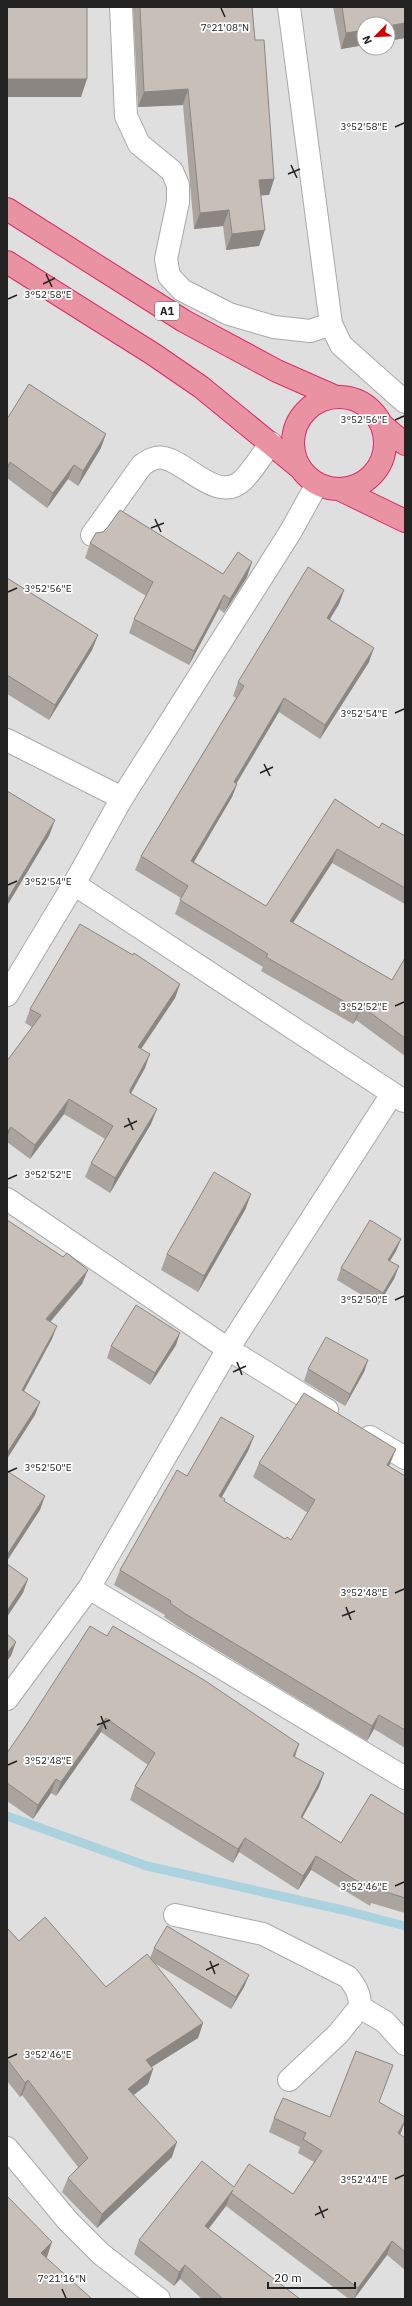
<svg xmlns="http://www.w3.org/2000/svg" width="412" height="2306" font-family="'IBM Plex Sans',sans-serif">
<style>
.residential{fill:#e0dfdf;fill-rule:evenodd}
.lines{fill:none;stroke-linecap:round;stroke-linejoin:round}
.stream{stroke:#aad3df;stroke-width:9}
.minor-casing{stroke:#a9a9a9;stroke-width:24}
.highway-casing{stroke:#dc2a67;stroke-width:24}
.minor{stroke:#fff;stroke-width:22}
.highway{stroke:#e892a2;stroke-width:22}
.wall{fill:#aba49e}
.shaded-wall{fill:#8b8681}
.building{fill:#c7bfb8;stroke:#8b8681}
.ticks{fill:none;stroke:#222;stroke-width:1.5}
.labels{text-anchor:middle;stroke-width:3.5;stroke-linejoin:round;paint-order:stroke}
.shield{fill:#fff;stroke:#646464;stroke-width:1}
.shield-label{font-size:11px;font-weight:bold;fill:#222}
.ticks-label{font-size:10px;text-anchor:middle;fill:#222;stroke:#fff;stroke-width:3.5;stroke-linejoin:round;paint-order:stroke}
</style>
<rect width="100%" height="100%" fill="#f2efe9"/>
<path class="residential" d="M7,7H405V2299H7ZM364,24H388V48H364Z"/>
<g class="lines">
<path class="stream" d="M7,1816L147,1866L343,1910L405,1926"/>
<defs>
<path id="minor" d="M121,7L126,116L139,144L172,171L178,185V202L166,259L169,276L182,290L229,314L274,327L310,331L331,324
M289,7L331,324L341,345L405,402
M92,535L142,465C148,461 155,456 164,458C188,463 218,504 243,480C253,470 262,455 271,443
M7,740L122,798
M74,884L404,1101
M7,995L74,884L122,798L291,531L317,484
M7,1199L228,1349L327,1410
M370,1437L405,1458
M89,1588L405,1778
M7,1699L89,1588L228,1349L392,1094
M175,1915L263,1934L348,1977C356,1987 360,1994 360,2007L338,2034L289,2080
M360,2007L385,2022L405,2044
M7,2148L68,2221L101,2254L159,2299"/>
<path id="highway" d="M7,209L184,321L277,371L336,397
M7,262L153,354L201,387L300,468
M293 443a46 46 0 1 1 92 0a46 46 0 1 1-92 0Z
M381,424L405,444
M341,490L405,521"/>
</defs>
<use href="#minor" class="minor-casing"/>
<use href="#highway" class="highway-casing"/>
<use href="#minor" class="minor"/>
<use href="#highway" class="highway"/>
</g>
<path class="wall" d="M133,7H252L255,40L274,179L269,195H261L259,246L226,250L223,226L194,229L183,105L138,107Z
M333,7H405V38L341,49Z
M7,419L101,448L78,486L68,479L47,508L7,478Z
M90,543L223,574L247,577L224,613L219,609L189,665L129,633L134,619L146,596L85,558Z
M7,578L98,635L92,650L49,720L7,694Z
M344,590L339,604L330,619L369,662L320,739L279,712L237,783V784L232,797L194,862L266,906L335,799L379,828L405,836V904L332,863L293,923L392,980L405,958V1056L356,1020L353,1024L261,971L263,967L175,914L181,898L135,870L141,856L236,698L233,696L238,682Z
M180,984L175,998L141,1049L145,1068L131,1094L151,1124L110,1193L85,1177L91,1163L105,1139L64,1114L30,1159L7,1142V1061L32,1027L25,1023L30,1009Z
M251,1194L245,1210L198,1292L161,1270L167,1254Z
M401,1239L396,1251L390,1261L399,1266L394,1279L378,1305L337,1280L341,1268Z
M176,1345L150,1385L107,1358L111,1346Z
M368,1360L364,1372L345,1406L304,1381L308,1369Z
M254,1436L248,1451L222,1497L224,1501L285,1539L291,1540L308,1513L253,1477L259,1463L390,1464L389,1466L405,1476V1748L374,1729L367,1741L179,1627L164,1617L165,1615L114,1585L120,1570L187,1476Z
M107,1636L299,1744L295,1757L324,1773L319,1787L302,1818L341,1843L405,1815V1913L371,1903L370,1906L311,1870L298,1890L239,1852L233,1863L130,1800L135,1786L148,1765L101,1732L56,1796L51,1793L33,1819L7,1801V1753Z
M7,1928L19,1941L106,1987L150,1958L154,1948L249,1975L244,1987L231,2009L154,1963L203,2023L198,2038L152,2067L153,2069L148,2084L133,2095L172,2157L97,2228L62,2192L68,2178L78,2167L22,2095L20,2097L7,2081Z
M379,2102L405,2117V2122L400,2135L405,2138V2270L387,2255L354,2299H349L226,2206L208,2229L300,2299H202L180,2279L174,2286L134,2254L139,2240L234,2187L293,2194L314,2162L298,2153L300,2147L269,2132L274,2118L330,2117Z"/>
<path class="shaded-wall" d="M405,23V38L388,41V26Z
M364,30V45L341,49L346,33Z
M7,79H87L81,97H7Z
M188,89L183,105L138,107L144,92Z
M274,179L269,195L253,196L259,180Z
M229,210L223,226L194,229L200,213Z
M265,230L259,246L226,250L232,234Z
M106,434L101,448L78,486L83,471Z
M10,462L7,472V468Z
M74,465L68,479L47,508L53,493Z
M252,562L247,577L224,613L230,599Z
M344,590L339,604L322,632L327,618Z
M224,595L219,609L189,665L194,651Z
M98,635L92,650L49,720L55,705Z
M374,648L369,662L320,739L325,725Z
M284,698L279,712L229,795L234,782Z
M237,784L232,797L186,875L191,861Z
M55,820L49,836L7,906V900Z
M337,849L332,863L285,935L290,921Z
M180,984L175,998L133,1061L138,1047Z
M361,1006L356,1020L353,1024L359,1010Z
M150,1054L145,1068L124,1105L130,1090Z
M69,1099L64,1114L30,1159L35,1145Z
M157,1109L151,1124L110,1193L115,1178Z
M11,1127L7,1138V1132Z
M251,1194L245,1210L198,1292L204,1276Z
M401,1239L396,1251L383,1272L388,1260Z
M399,1266L394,1279L378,1305L383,1293Z
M88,1270L82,1284L41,1333L46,1319Z
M57,1326L52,1339L17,1404L22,1390Z
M180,1333L176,1345L150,1385L155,1373Z
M368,1360L364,1372L345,1406L350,1394Z
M40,1402L35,1415L7,1459V1453Z
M254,1436L248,1451L214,1510L219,1496Z
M396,1449L390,1464L381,1479L387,1465Z
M45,1496L40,1510L7,1561V1555Z
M28,1579L23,1593L7,1617V1611Z
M16,1642L11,1656L7,1661V1653Z
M379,1715L374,1729L367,1741L372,1726Z
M106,1718L101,1732L56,1796L61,1782Z
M299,1744L294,1758L293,1756Z
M324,1773L319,1787L295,1831L301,1817Z
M56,1779L51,1793L33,1819L38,1805Z
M245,1838L239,1852L233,1863L238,1849Z
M316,1856L311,1870L298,1890L303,1876Z
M249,1975L244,1987L231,2009L236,1997Z
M203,2023L198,2038L140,2074L146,2060Z
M153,2069L148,2084L122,2104L128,2089Z
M28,2080L22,2095L20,2097L25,2083Z
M405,2121L401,2132L393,2147L398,2133Z
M177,2142L172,2157L97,2228L102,2214Z
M231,2193L226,2206L200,2240L205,2226Z
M392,2241L387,2255L354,2299L358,2288Z
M52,2242L47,2257L36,2267L41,2253Z
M185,2265L180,2279L174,2286L179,2272Z"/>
<path class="building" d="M7,7H87V79H7Z
M140,7H252L255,40H264L274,179L259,180L265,230L232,234L229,210L200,213L188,89L144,92Z
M342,7H405V23L388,26V24H364V30L346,33Z
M29,384L106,434L83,471L74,465L53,493L10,462L7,468V419Z
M120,510L223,574L238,552L252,562L230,599L224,595L194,651L134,619L153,582L90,543L96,533L103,532L107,528Z
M308,567L344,590L327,618L374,648L325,725L284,698L234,782L237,784L191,861L266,906L335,799L379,828L382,823L405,836V888L337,849L290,921L392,980L405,958V1038L361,1006L359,1010L266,957L268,954L180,900L188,886L141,856L244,686L238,682Z
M7,578L98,635L55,705L7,675Z
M7,791L55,820L7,900Z
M80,924L133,955L134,953L180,984L138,1047L150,1054L130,1090V1093L157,1109L115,1178L91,1163L113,1126L69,1099L35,1145L11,1127L7,1132V1061L41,1015L30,1009Z
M214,1172L251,1194L204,1276L167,1254Z
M7,1220L63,1257L67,1253L88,1270L46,1319L57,1326L22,1390L40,1402L7,1453Z
M370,1220L401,1239L388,1260L399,1266L383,1293L341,1268Z
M136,1305L180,1333L155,1373L111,1346Z
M326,1337L368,1360L350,1394L308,1369Z
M304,1393L396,1449L387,1465L405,1476V1730L379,1715L372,1726L184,1613L170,1603L171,1601L120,1570L177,1470L187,1476L221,1417L254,1436L219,1496L225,1499L224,1501L285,1539L287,1537L291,1540L315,1500L259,1463Z
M7,1471L45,1496L7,1555Z
M7,1564L28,1579L7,1611Z
M90,1626L107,1636L113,1626L204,1680L299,1744L293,1756L324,1773L301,1817L341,1843L371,1794L405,1815V1898L377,1889L375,1892L316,1856L303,1876L245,1838L238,1849L135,1786L155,1753L106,1718L61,1782L56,1779L38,1805L7,1783V1753L27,1724Z
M7,1634L16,1642L7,1653Z
M45,1917L106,1987L147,1954L203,2023L146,2060L153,2069L128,2089L177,2142L102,2214L68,2178L88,2158L28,2080L25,2083L7,2059V1928L19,1941Z
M167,1926L249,1975L236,1997L154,1948Z
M356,2051L393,2065L379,2102L405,2117V2121L398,2133L405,2138V2252L392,2241L358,2288L231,2193L233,2190L205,2226L300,2299H223L185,2265L179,2272L139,2240L202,2161L234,2187L249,2164L293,2194L322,2151L303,2139L306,2133L274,2118L283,2098L330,2117Z
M7,2196L52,2242L41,2253L92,2299H7Z"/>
<path class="ticks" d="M221,8L225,17M395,127L404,123M291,165L297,178M288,174L300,169M46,274L52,287M43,284L55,278M8,299L17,295M395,420L404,416M155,519L161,532M151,528L164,523M8,592L17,588M395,713L404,709M264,764L270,776M260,773L273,767M8,885L17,881M395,1006L404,1002M128,1118L133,1130M124,1127L137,1121M8,1179L17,1175M395,1300L404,1296M237,1362L242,1375M233,1372L246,1366M8,1472L17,1468M395,1593L404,1589M346,1607L351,1620M342,1616L355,1611M101,1716L106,1729M97,1725L110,1720M8,1765L17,1761M395,1886L404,1882M210,1961L215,1974M206,1970L219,1964M8,2058L17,2054M395,2179L404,2175M319,2206L324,2218M315,2215L328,2209M62,2289L66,2298"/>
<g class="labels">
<rect class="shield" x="155" y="302" width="24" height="18" rx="3"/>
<g class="shield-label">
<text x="167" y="315">A1</text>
</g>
</g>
<g class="ticks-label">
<text x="225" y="31">7°21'08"N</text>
<text x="364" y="130">3°52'58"E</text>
<text x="48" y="298">3°52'58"E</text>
<text x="364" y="423">3°52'56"E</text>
<text x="48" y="592">3°52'56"E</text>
<text x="364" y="717">3°52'54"E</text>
<text x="48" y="885">3°52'54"E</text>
<text x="364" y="1010">3°52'52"E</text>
<text x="48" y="1178">3°52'52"E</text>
<text x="364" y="1303">3°52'50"E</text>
<text x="48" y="1471">3°52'50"E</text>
<text x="364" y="1596">3°52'48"E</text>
<text x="48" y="1764">3°52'48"E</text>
<text x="364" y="1890">3°52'46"E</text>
<text x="48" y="2058">3°52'46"E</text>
<text x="364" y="2183">3°52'44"E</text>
<text x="62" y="2282">7°21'16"N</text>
</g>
<rect width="412" height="2306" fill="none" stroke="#222222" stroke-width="16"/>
<g transform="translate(376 36) rotate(246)"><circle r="19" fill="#ffffff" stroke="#a7a7a7"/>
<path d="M0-3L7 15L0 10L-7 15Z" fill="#d40000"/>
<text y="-6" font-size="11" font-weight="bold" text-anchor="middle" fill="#222222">N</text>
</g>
<path d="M268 2282v6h87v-6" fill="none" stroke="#222222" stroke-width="2"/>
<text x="274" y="2282" font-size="12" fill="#222222" stroke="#ffffff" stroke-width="3" paint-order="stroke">20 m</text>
</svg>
